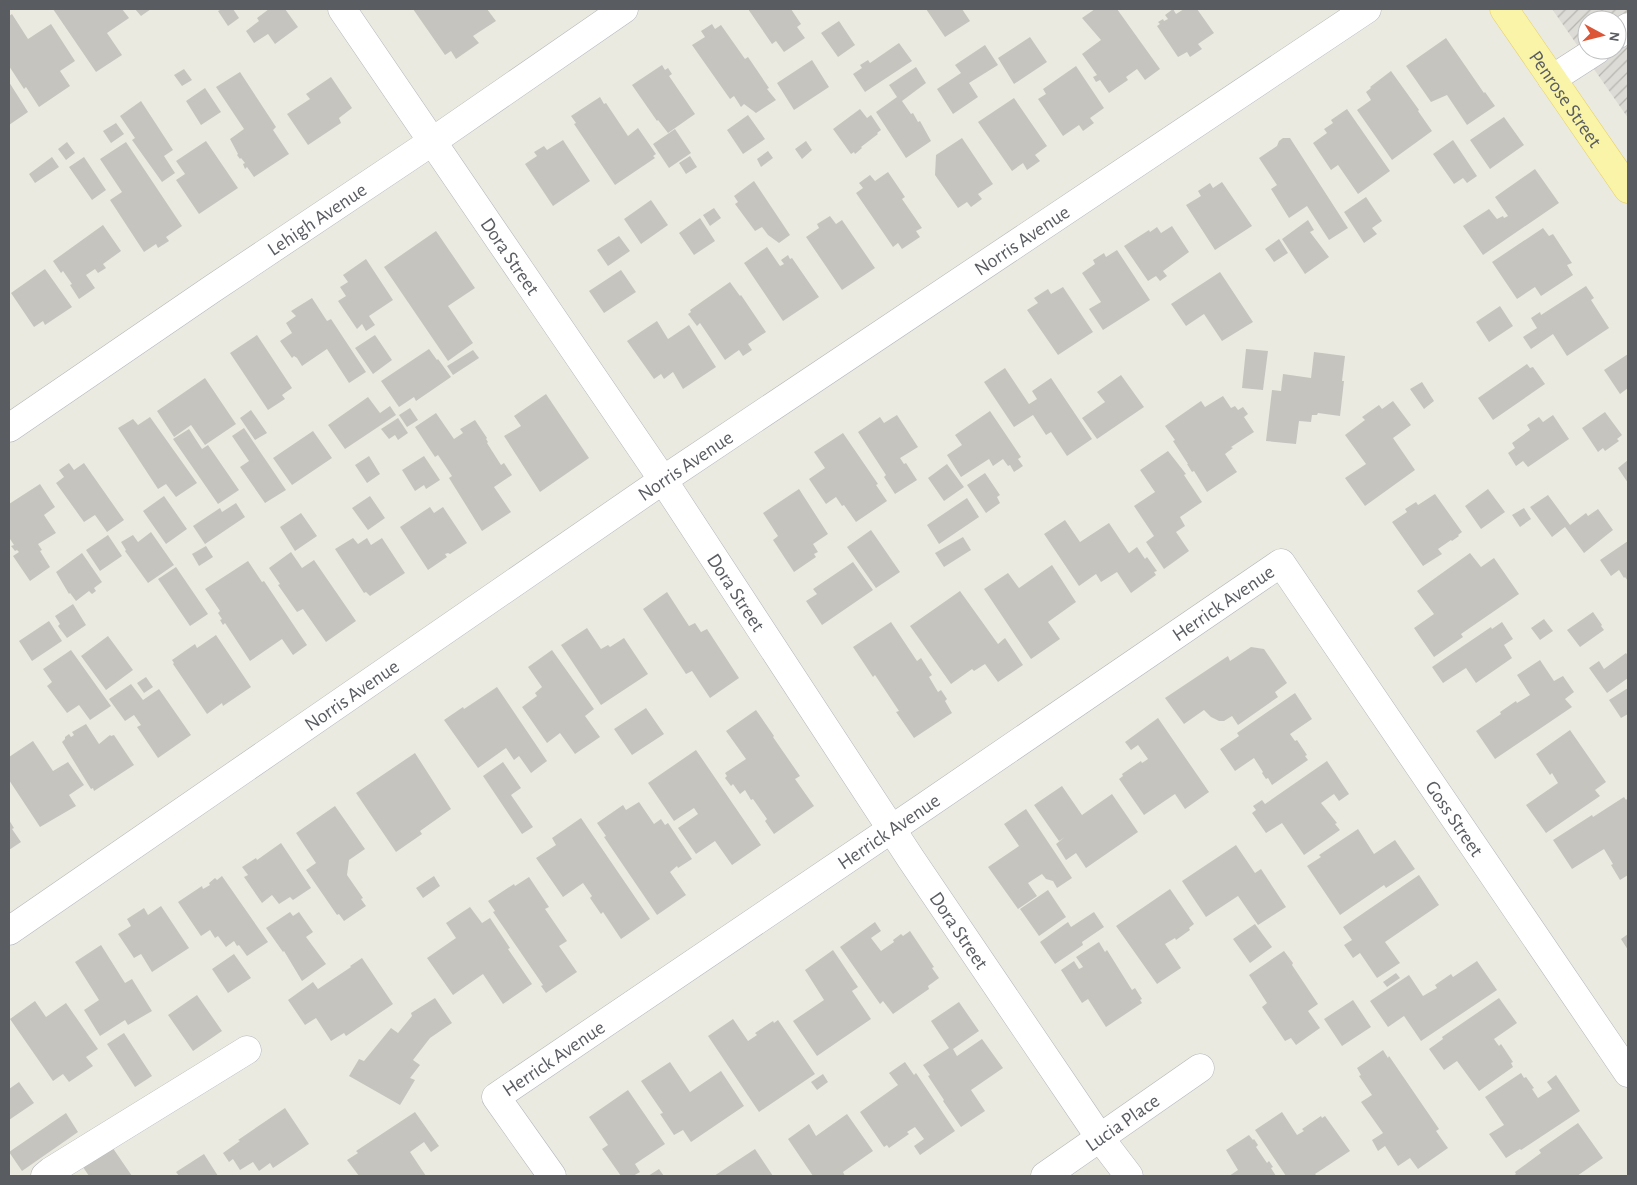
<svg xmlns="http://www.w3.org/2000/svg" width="1637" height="1185" font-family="'Alegreya Sans',sans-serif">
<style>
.industrial{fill:url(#industrial-furrows);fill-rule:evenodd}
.building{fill:#c6c4be}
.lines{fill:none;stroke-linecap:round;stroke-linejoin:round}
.minor-casing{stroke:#b3b6bb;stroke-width:29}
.major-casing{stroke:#e6cf5f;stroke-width:29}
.minor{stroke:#fff;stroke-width:28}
.major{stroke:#f9f4a8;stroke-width:28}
.labels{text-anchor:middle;stroke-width:4;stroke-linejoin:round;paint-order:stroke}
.street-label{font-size:20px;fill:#595c61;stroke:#fff}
</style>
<defs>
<pattern id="industrial-furrows" width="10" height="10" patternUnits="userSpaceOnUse" patternTransform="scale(1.25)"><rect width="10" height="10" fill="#dddbd5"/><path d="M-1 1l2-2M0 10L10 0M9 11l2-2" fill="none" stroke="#b6b5b0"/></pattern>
</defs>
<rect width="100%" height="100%" fill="#ebeae1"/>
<path class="industrial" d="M1552,9H1628V118ZM1587,20H1617V50H1587Z"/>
<path class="building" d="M53,9H122L129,18L107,33L122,55L96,72Z
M135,9H151L141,16Z
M222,9H233L239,18L228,26L218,11Z
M269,9H285L298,27L275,44L268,34L254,43L246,31L259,21L257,18Z
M413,9H487L496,21L473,36L479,43L456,59L451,51L445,55Z
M748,9H791L801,24L797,27L805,38L784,52L776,41L772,44Z
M926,9H962L970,21L945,37Z
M1095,9H1117L1160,69L1145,80L1137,69L1126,77L1128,80L1109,93L1100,80L1096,82L1093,77L1097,75L1082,54L1101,40L1082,18Z
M1173,9L1176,14L1184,9H1197L1214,33L1198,44L1202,49L1190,57L1187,52L1178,57L1157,26L1160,24L1158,22L1163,19L1164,21L1168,19L1165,15Z
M12,14L28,39L51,24L75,61L60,71L70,86L39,107L26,87L24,89L9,66V16Z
M839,21L855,45L838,57L821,33Z
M712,24L715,29L721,25L745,59L748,57L769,88L767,89L776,100L756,113L744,104L741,107L734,96L730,99L692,45L705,37L701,31Z
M1030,37L1047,62L1014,84L998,58Z
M1446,38L1484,93L1485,92L1495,106L1467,125L1447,95L1431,102L1406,66Z
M899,43L912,61L865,92L853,74L862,68L860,65L868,60L870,63Z
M985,45L998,65L969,83L978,97L953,114L937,89L961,73L955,65Z
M812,60L829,87L794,110L777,83Z
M662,65L665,70L668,68L672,74L669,76L695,114L668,133L658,120L657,121L632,85Z
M1076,66L1104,108L1090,118L1094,123L1083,131L1079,125L1063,136L1038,99L1046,94L1043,89Z
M916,67L926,83L902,101L911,114L913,113L918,122L920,121L931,141L906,158L876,112L897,97L889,85Z
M184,69L192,80L182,86L174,75Z
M1391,71L1419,110L1418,111L1432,131L1392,160L1357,110L1371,100L1366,92L1371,88L1370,87Z
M240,72L276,127L273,130L289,154L254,177L247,167L245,169L243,164L245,163L241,158L240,159L237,155L238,154L230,139L244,129L216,87Z
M331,77L352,108L339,118L341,123L308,145L287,114L310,99L306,94Z
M9,82L28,112L9,125Z
M205,88L221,112L201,125L186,101Z
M600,97L604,104L606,103L628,136L638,128L656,154L653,156L655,158L615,185L574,124L576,123L571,116Z
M1014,98L1047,146L1035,155L1040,161L1027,170L1023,163L1012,171L978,122Z
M141,101L173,150L164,156L175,173L162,182L132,140L135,138L120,116Z
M860,109L867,118L871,115L881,130L877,133L878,134L861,147L862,148L855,154L854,152L851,154L833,129Z
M1347,109L1390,171L1358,194L1338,165L1331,170L1313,143L1327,133L1324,129L1333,123L1331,120Z
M748,115L765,139L743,154L727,130Z
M1504,117L1524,145L1490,169L1470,140Z
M116,123L124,134L111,143L103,131Z
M675,129L691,153L669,168L653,144Z
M962,138L993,184L978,194L982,199L971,207L967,202L958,208L935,175L936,155Z
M1283,138H1290L1348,228L1329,240L1307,206L1289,218L1271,189L1277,185L1259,158L1277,146L1279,141Z
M563,140L590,181L553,206L525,164L537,156L534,152L544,146L547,150Z
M1453,140L1477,176L1467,183L1463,178L1454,184L1433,154Z
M206,141L238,188L199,214L176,180L185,174L176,161Z
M806,141L812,150L802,159L795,149Z
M67,142L75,153L66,160L58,149Z
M126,142L182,226L166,237L169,241L158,248L156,244L144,252L110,200L122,192L100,159Z
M768,151L773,158L761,167L757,159Z
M690,156L697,167L686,174L679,163Z
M52,157L59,167L35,183L29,174Z
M84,157L106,190L92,200L69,167Z
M1535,169L1559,203L1483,255L1463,226L1489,209L1497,219L1503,216L1504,218L1508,216L1495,197Z
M888,172L905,197L902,199L922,228L916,231L920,237L902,249L898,243L893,247L856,193L863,188L859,183L870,175L875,181Z
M754,181L790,235L779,243L768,235L762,227L755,231L735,204L738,202L734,196Z
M1222,182L1252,226L1215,250L1186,205L1201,196L1198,191L1210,183L1213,188Z
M1366,197L1382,221L1372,228L1377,234L1364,243L1344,212Z
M651,200L668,225L641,244L624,219Z
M714,208L721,218L710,226L703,215Z
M830,216L836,224L842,220L875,268L842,290L806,237L819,228L817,224Z
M700,218L715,241L694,255L679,233Z
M1308,220L1314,230L1310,232L1329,257L1305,274L1282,239Z
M103,225L121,251L103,264L106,268L98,273L95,269L86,275L95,288L79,299L70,285L72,284L63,271L61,273L53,261Z
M1172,226L1189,252L1163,271L1167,276L1160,281L1156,276L1148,281L1124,246L1149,230L1150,232L1157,227L1161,233Z
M1543,228L1549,236L1553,234L1572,263L1567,265L1573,275L1541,296L1535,287L1517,299L1492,262Z
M436,231L475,288L448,306L473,343L448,361L384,267Z
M619,236L630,251L608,266L597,250Z
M1279,239L1288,253L1274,262L1265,249Z
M767,247L780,266L784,264L781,260L788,255L790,259L792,258L819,297L783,321L744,263Z
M1117,250L1150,300L1103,330L1089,309L1101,302L1082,273L1095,264L1093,260L1104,253L1106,257Z
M366,259L393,300L369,316L375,325L366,331L362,324L357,329L338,301L346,296L340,287L348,282L343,275Z
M45,269L72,307L45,325L43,321L34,327L11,293Z
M621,270L636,292L604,313L589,291Z
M1220,272L1253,322L1222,341L1204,314L1186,326L1171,304Z
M730,282L740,296L741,295L766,332L748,344L752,350L743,356L739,350L725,360L700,323L697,326L688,314L691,312L690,310Z
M1586,286L1594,298L1591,300L1609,328L1567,356L1553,334L1531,349L1523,337L1537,328L1531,318L1540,312L1541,315Z
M1063,287L1093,332L1058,355L1027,310L1038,303L1034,298L1048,289L1051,294Z
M312,298L327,321L331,319L366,372L349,383L327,349L302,366L297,358L294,356L292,358L280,341L292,333L286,323L296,316L291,311Z
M1500,306L1513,326L1489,342L1476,322Z
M657,321L668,339L689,325L716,367L683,389L673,372L664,379L661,374L654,379L627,341Z
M257,335L292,388L282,395L285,399L268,410L230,353Z
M375,335L392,360L373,374L355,348Z
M429,349L437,360L438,359L451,377L416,401L414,397L399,407L381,381Z
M1246,349L1268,351L1263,390L1242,388Z
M473,350L479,358L453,375L447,366Z
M1314,352L1345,356L1342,381H1344L1340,416L1318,413L1317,415H1312L1311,422L1299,421L1296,444L1266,441L1272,390L1281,391L1283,374L1311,378Z
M1628,354V388L1620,394L1604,370Z
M1527,364L1530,368L1533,367L1545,384L1493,420L1478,398Z
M1005,368L1029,404L1037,399L1032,391L1051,378L1092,439L1067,456L1051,432L1046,435L1033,415L1014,427L984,382Z
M1121,375L1144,407L1097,439L1082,418L1105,402L1097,392Z
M205,378L236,424L205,445L191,425L174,437L157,411Z
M1422,382L1434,401L1424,409L1410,389Z
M546,394L589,458L540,492L504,436L521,426L514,416Z
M1223,396L1231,408L1235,406L1238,410L1243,407L1248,414L1244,417L1254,432L1231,447L1233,448L1225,454L1237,472L1207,492L1194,471L1192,472L1187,464H1188L1173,441L1175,440L1165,426L1201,401L1205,407Z
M368,397L380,413L390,406L396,415L345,449L328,425Z
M1393,401L1411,425L1393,438L1415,470L1365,506L1345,478L1366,464L1345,435L1365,420L1362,417L1379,405L1382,409Z
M410,408L418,420L407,427L399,415Z
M251,410L267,433L255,440L240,418Z
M990,411L1021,457L1018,459L1023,466L1014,472L1010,465L1008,466L1003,459L993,466L989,459L961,477L947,455L962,445L955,435Z
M1605,412L1622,435L1617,439L1619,441L1605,451L1603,448L1598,452L1582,428Z
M436,413L454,439L463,433L460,429L475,420L487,438L486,439L488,442L487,443L501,465L504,463L512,475L494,487L511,512L482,531L449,478L452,476L438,455L435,457L415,427Z
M897,415L918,447L900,458L904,464L906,463L917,480L895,494L884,477L886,475L858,432L880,417L884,423Z
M1553,415L1569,439L1528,467L1523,461L1516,466L1508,453L1515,448L1512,443L1530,430L1527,425L1539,417L1543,422Z
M150,417L197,483L176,497L166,484L158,489L118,428L133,419L138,425Z
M398,418L408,433L398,440L395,435L389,439L381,429Z
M244,428L286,490L265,503L240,467L249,461L232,436Z
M189,429L202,449L208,445L239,490L218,504L173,439Z
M313,431L332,458L292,485L273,458Z
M843,433L878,484L876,485L887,501L856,522L844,505L842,506L836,497L826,504L809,479L825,468L814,452Z
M1168,451L1186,474L1184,475L1202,502L1180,517L1185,526L1176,532L1189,551L1164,569L1146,542L1154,536L1134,506L1155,492L1140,470Z
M369,456L380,474L367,483L355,465Z
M424,456L440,480L426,489L424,485L415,491L402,470Z
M1628,460V483L1618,468Z
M69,463L74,470L84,463L124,520L107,532L95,515L84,522L56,483L64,477L59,470Z
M947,464L964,487L944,501L928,478Z
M985,473L1000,495L997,497L1000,503L986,513L967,485Z
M40,484L55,507L44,515L56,533L38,544L42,550L40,551L50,567L30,581L13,556L19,552L17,550L15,551L11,546L14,545L10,539L9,540V504Z
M799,489L828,534L813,544L818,552L814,554L816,557L794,572L773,540L778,536L763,513Z
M1488,489L1505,512L1481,529L1465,506Z
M1435,494L1462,532L1458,535L1459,536L1452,541L1451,540L1438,549L1442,554L1423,566L1392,522L1407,512L1405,509L1416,502L1418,505Z
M1548,495L1570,525L1586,513L1588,516L1598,509L1613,530L1584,553L1565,527L1552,537L1530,507Z
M164,496L187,529L166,544L143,511Z
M370,496L385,518L368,530L352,508Z
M967,498L979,517L939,544L927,525Z
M236,503L245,517L205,544L193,526L220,508L222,512Z
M430,507L434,513L443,507L467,543L450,554L448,553L445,554L447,557L428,570L400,527Z
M1524,508L1531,519L1520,527L1512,515Z
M301,513L317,536L295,551L280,527Z
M1065,520L1080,542L1109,523L1129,553L1137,547L1145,559L1147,557L1157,571L1154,572L1156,575L1131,593L1117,572L1101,582L1096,574L1079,586L1044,534Z
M871,530L900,572L876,588L847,547Z
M151,532L174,565L148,583L125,551L126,550L121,542L133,535L138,542Z
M108,535L122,556L100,571L86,550Z
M963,537L971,550L944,567L935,553Z
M353,538L358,544L367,538L371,545L382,538L405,573L370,596L366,592L364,593L335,549Z
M1628,541V581L1625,577L1624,578L1619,570L1611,576L1600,560Z
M206,546L213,557L199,566L192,554Z
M291,552L302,568L314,560L356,621L326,642L303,609L297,612L278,585L280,584L269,568Z
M82,553L102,582L94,588L96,591L92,594L89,591L76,601L70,593L69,594L56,572Z
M1470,553L1481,567L1494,558L1519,594L1461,634L1463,637L1434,657L1414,628L1434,614L1417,591Z
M248,561L262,582L264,581L307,645L293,655L282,639L250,661L225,623L223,625L220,620L222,619L218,613L220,611L205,589Z
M853,562L873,590L822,625L806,601L817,594L813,589Z
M1052,565L1076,602L1048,622L1060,639L1031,659L984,589L1008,573L1019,588Z
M176,567L208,614L190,626L158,579Z
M960,591L998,644L1005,638L1023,665L998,682L985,664L974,671L972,669L951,684L910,626Z
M667,592L689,626L695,623L701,632L707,629L739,678L710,698L692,671L686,674L643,609Z
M73,604L86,625L67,638L58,626L60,624L55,616Z
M1593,612L1602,625L1601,626L1604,630L1580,647L1567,630Z
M1544,619L1553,631L1540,640L1531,628Z
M49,621L62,641L32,661L19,641Z
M891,622L917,661L921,658L932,675L929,677L938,692L941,690L947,699L945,701L952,713L914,738L896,712L899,711L875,675L873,677L853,647Z
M1502,622L1513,639L1504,645L1512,658L1476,683L1466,668L1443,683L1432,667L1491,627L1492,629Z
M587,628L601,649L608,645L610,647L624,638L648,674L601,705L561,645Z
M216,635L251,687L223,706L222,703L207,714L173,664L174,663L172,660L195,644L197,648Z
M108,636L133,670L106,690L81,656Z
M1251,647L1264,649L1287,683L1275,692L1278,697L1238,725L1232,716L1224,721H1219L1211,717L1204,710L1184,724L1165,698L1228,656L1230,661Z
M71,650L111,706L90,720L79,705L67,713L47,686L52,682L43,669Z
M552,650L594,709L585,716L600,737L575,754L560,733L547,743L522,707L537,696L535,693L542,687L528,667Z
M1626,653L1628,656V678L1607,693L1589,668L1599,661L1604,669Z
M1540,660L1554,681L1563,676L1574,692L1565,699L1572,707L1495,759L1476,731L1501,714L1500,712L1516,701L1517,703L1530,695L1517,675Z
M146,677L153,687L144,693L137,683Z
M131,684L143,700L159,689L191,735L158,758L137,727L141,725L134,715L125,721L109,699Z
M497,687L547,761L531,773L519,756L514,760L506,748L478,768L444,720L463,707L464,709Z
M1628,688V714L1621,718L1609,700Z
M1295,693L1312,719L1290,734L1295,741L1297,740L1307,755L1305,756L1308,760L1272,785L1268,778L1266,779L1262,773L1263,772L1254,758L1235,771L1220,749L1239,736L1237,733Z
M646,708L664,734L632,755L614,729Z
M756,710L774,736L773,737L800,776L795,779L814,806L774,834L765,821L767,819L753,799L751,800L745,790L740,794L733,784L731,786L725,778L727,776L725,773L746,759L726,731Z
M1158,718L1209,792L1185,809L1175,794L1144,815L1119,779L1123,776L1122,774L1141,761L1142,763L1148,759L1138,745L1131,750L1125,742Z
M86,724L99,744L110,735L111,736L114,735L134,765L94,791L93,788L91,789L62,742L65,739V737L69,734L71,737L74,735L72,732Z
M1570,730L1606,782L1595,790L1600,796L1546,833L1526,805L1558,783L1552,773L1550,775L1536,754Z
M33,741L53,771L68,762L84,785L69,795L76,806L40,827L9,780V757Z
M696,750L761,845L732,865L715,841L696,854L678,828L698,814L694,808L674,821L648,783Z
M415,753L451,809L420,831L422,834L396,852L356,793Z
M1327,761L1349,794L1339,801L1334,794L1321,803L1337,823L1335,824L1340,830L1304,855L1282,823L1266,833L1252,813L1256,810L1253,806L1262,800L1265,804Z
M503,762L521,788L511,795L533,827L522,834L483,776Z
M1062,786L1082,815L1112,794L1138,832L1086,868L1076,853L1066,860L1056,844L1065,837L1059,841L1034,805Z
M1624,797L1626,800L1628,798V875L1620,880L1611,865L1613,864L1604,849L1572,869L1553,840L1592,815L1593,817Z
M639,802L654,824L661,819L665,825L668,823L692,859L678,868L677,866L670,872L686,895L657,915L604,837L606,836L597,823L623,805L626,810Z
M335,806L365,849L349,860L347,875L363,898L361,899L366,906L344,921L339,914L337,915L306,870L316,863L296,833Z
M1026,809L1072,878L1057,888L1053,881L1046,879L1042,874L1028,883L1037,896L1018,909L988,867L1019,846L1004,824Z
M581,818L650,919L621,939L603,912L601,914L590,898L592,896L583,883L563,897L536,858L556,845L552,838Z
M9,820L14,828L12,829L21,842L9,850Z
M1358,829L1374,854L1395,840L1415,869L1386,888L1384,885L1340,915L1307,866L1321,857L1319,855Z
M281,843L311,888L293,900L290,897L279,904L272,895L262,903L244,877L248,875L242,867L256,858L257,860Z
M1236,845L1255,873L1261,869L1286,907L1258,925L1238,896L1206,917L1182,881Z
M1419,875L1439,905L1385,942L1400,963L1377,978L1360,953L1353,958L1344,945L1352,940L1343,927Z
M222,876L268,942L247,956L239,945L237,946L234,941L226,947L218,936L215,938L210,930L201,936L178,902L202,886L203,889L210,885L209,883L215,878L217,880Z
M434,876L440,886L423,898L416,888Z
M529,877L549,907L545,909L567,941L559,946L577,972L546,993L541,986L543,985L493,912L495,911L488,901L514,884L515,886Z
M1170,889L1194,924L1189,928L1190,930L1176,940L1175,938L1165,944L1181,968L1157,984L1116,926Z
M1048,890L1066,917L1039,936L1020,909Z
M161,906L189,948L152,972L141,954L134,958L118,934L131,926L127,919L144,908L148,915Z
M470,907L482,923L490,918L510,948L508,949L532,984L503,1004L483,974L453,995L427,958L456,938L446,923Z
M290,912L293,916L299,912L313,932L306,937L326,964L302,981L284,951L283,952L266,928Z
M1094,912L1104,927L1082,942L1083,945L1055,964L1040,942L1068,922L1071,927Z
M875,922L881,931L871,938L881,951L894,942L893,940L901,934L903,936L910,931L934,967L932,968L939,978L928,986L929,989L893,1014L883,1001L880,1004L840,947Z
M1255,924L1272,947L1250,963L1233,939Z
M1628,934V950L1621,939Z
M1099,942L1105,952L1107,950L1132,990L1135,988L1142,999L1140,1000L1142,1003L1106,1027L1088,999L1082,1003L1061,970L1074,961L1079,969L1083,967L1076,957Z
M101,945L125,983L132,979L152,1011L128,1025L125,1020L100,1036L84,1010L99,1000L75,962Z
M833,950L858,987L852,991L871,1019L817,1056L793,1021L824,1000L805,970Z
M1284,951L1293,963L1292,965L1318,1004L1308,1011L1320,1028L1296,1045L1291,1038L1285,1041L1262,1007L1267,1003L1249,975Z
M234,954L251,978L228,993L212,969Z
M362,958L393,1004L346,1036L344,1033L331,1041L316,1018L305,1025L288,1000L313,982L318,989L351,967L350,966Z
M1477,961L1497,990L1421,1041L1404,1016L1388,1027L1370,1001L1409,975L1423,996L1437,988L1435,985L1451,974L1453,977Z
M1396,973L1400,978L1387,987L1383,982Z
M197,995L222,1031L193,1051L168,1015Z
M435,998L452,1023L430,1038L413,1060L420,1065L410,1078L415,1080L400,1105L349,1076L359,1059L364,1061L391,1028L398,1033L412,1016L411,1013Z
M1499,998L1517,1023L1494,1039L1499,1046L1501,1044L1513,1062L1511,1063L1513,1067L1479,1091L1457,1061L1444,1070L1429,1049L1443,1039L1442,1037Z
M1353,1000L1371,1027L1342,1046L1324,1019Z
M35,1001L46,1017L66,1003L98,1049L86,1057L93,1066L69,1082L63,1074L53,1081L10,1019Z
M959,1002L979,1031L953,1049L957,1056L982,1039L1003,1068L971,1090L985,1111L961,1127L943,1101L944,1100L928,1076L930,1075L923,1065L949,1048L931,1021Z
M733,1019L748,1041L757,1035L755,1033L773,1021L774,1023L778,1020L815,1074L759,1112L708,1036Z
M124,1033L152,1076L135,1087L107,1044Z
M1383,1050L1388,1058L1389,1056L1439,1129L1436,1131L1448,1148L1418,1169L1410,1158L1398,1166L1385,1146L1378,1151L1372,1140L1383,1133L1361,1102L1372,1095L1359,1076L1361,1075L1357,1068Z
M670,1062L690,1092L721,1071L744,1106L691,1142L683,1130L674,1135L660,1114L663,1113L641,1081Z
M905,1062L914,1075L916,1073L955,1131L920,1155L914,1146L924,1139L915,1127L907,1132L909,1134L889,1148L887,1145L884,1147L860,1112L898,1085L889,1073Z
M1521,1073L1524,1078L1526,1077L1534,1088L1532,1089L1538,1098L1552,1089L1547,1082L1556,1075L1580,1111L1521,1150L1520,1149L1506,1158L1489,1134L1504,1125L1485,1097Z
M823,1074L828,1082L817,1090L811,1082Z
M19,1082L34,1103L9,1120V1089Z
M628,1090L665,1144L635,1164L640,1172L633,1176H621L602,1149L608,1145L589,1117Z
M285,1108L309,1144L273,1168L270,1163L259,1171L253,1162L240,1170L233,1159L229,1162L223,1153L240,1141L238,1140Z
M415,1112L439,1146L431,1152L424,1142L410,1152L426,1176H359L347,1160L358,1153L356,1151Z
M1282,1112L1297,1135L1304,1131L1302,1129L1321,1116L1322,1118L1325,1116L1350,1151L1315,1174L1317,1176H1286L1255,1130Z
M66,1113L78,1132L22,1171L9,1152Z
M847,1114L873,1151L843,1172L845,1176H813L788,1139L809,1124L816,1136Z
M1578,1123L1603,1158L1577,1176H1513L1516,1174L1515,1172L1541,1153L1539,1150Z
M1249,1135L1253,1140L1254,1139L1258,1145L1256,1147L1267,1163L1269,1161L1273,1167L1271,1168L1276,1176H1229L1238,1170L1226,1150Z
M108,1141L132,1176H89L79,1161Z
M755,1149L773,1176H714Z
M204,1154L218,1176H179L176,1172Z
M659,1169L664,1176H648Z"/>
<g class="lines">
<defs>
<g id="minor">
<path id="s1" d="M342,9L663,480L911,859L1100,1138L1129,1176"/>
<path d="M1617,35L1628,27"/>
<path d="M1552,79L1597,50"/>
<path id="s2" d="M9,428L212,289L433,141L624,9"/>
<path id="s3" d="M9,931L663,480L1367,9"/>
<path d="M45,1176L51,1171L247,1050"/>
<path id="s4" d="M552,1176L496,1097L924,807L1281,563L1628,1073"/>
<path id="s5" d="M1045,1176L1200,1068"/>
</g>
<g id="major">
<path id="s6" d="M1504,9L1628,189"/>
</g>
</defs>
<use href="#minor" class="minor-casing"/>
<use href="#major" class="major-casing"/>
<use href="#minor" class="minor"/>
<use href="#major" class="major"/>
</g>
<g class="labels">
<g class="street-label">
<text dy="7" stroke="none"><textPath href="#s6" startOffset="109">Penrose Street</textPath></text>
<text dy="7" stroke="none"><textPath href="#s2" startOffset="372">Lehigh Avenue</textPath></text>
<text dy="7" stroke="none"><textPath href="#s3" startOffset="1226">Norris Avenue</textPath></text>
<text dy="7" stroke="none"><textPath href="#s1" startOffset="299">Dora Street</textPath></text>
<text dy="7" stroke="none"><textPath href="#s3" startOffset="821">Norris Avenue</textPath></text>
<text dy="7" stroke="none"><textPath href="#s1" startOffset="704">Dora Street</textPath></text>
<text dy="7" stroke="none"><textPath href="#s4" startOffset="976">Herrick Avenue</textPath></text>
<text dy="7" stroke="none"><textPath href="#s3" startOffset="416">Norris Avenue</textPath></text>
<text dy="7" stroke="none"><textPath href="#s4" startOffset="1355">Goss Street</textPath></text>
<text dy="7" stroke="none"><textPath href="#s4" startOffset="571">Herrick Avenue</textPath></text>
<text dy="7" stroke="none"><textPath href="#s1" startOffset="1109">Dora Street</textPath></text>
<text dy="7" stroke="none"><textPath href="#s4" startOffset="166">Herrick Avenue</textPath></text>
<text dy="7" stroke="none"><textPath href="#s5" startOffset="94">Lucia Place</textPath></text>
</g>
</g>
<rect width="1637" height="1185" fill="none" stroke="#595c61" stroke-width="20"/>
<g transform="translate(1602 35) rotate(97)"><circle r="24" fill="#ffffff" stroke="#bdbec0"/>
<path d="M0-4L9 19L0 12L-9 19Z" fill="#dc5536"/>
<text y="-8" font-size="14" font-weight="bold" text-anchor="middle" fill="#595c61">N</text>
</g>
</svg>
